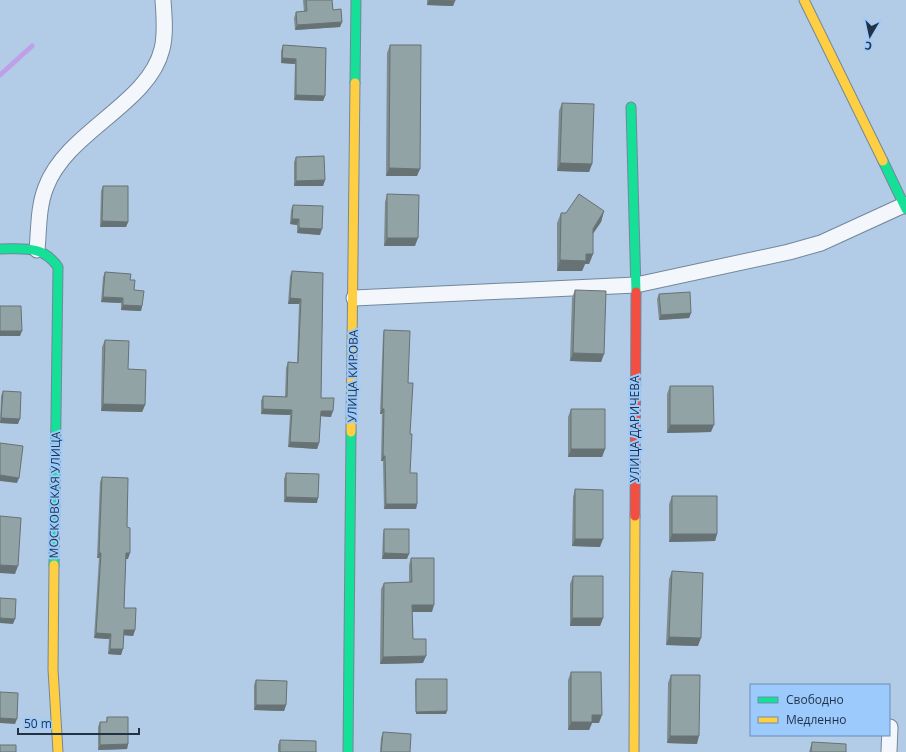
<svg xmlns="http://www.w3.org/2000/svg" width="906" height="752" font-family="'Open Sans',sans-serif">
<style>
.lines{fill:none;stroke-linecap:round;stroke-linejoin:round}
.stream{stroke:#bfa0e7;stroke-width:5}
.street-casing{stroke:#73879c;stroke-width:17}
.fast-casing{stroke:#73879c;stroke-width:11}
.slow-casing{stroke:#73879c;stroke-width:11}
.jam-casing{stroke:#73879c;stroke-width:11}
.street{stroke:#f3f7fb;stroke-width:15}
.fast{stroke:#16e098;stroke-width:9}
.slow{stroke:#ffcf43;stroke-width:9}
.jam{stroke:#f24e42;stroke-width:9}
.wall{fill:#7e8c8e}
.shaded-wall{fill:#667274}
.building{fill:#92a3a5;stroke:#667274}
.labels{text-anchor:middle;stroke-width:4;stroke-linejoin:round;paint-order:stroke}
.street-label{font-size:12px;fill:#1f3246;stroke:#9ccafd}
</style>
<rect width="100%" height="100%" fill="#b2cbe7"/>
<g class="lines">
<path class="stream" d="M0,75L32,46"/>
<defs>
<path id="street" d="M37,250C39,229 38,207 46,187C67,131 149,104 162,49C166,33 164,16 163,0
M354,298L636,285L789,252L821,243L904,205
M889,752L890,727"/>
<path id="fast" d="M355,83L356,0
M631,107L636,292
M883,161L906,209
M0,249C24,249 43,245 58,267L54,565
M348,752L351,432"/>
<path id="slow" d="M804,0L883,161
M351,432L355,83
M54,565L53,669L58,752
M634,752L635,516"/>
<path id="jam" d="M635,516L636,292"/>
</defs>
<use href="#street" class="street-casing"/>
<use href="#fast" class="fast-casing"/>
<use href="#slow" class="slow-casing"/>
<use href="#jam" class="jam-casing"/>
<use href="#street" class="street"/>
<use href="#fast" class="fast"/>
<use href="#slow" class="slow"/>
<use href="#jam" class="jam"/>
</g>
<path class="wall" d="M303,0H332L333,10L342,22L340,27L295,30L294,18L296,12H304Z
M427,0H455L453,6L427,5Z
M283,45L326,48L325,96L323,101L294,100L295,64L281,63V51Z
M390,45L417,176H386L387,53Z
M562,103L592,164L589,172L557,171L559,111Z
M296,157L325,180L323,186H294V162Z
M103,186L128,222L126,227H100L101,191Z
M387,194L415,246H384L385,202Z
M293,205L320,235L297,233V225L290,224L291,210Z
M604,211L601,222L593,234V254L589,264H585L582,271H557V223L561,213Z
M292,271L323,273L321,398L331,417L320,416L319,443L317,449L288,447L290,415L261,414V401L263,396L285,397L286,368L288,362L297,363L299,304H288L290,276Z
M105,272L130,280L134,290L142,306L141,311L121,310V303L101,302L103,277Z
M575,290L604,354L601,362L570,361L572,298Z
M659,294L691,313L689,318L659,320L657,299Z
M384,330L408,383L410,473L417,504L416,509H384L383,461H381L382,414H380L383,335Z
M105,340L128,369L145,405L142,412L101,411L102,347Z
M670,386L711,432L667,433V394Z
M3,391L18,424L0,423L1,396Z
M571,409L605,449L602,457H568V417Z
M286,473L317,503L284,502V479Z
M102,477L127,527L128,559H126L124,608L135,630L133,636L124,635L121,655L108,654L109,639L94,638L99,558H97L100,482Z
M575,489L600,547L572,546L573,497Z
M672,496L717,534L715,541L669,542V504Z
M384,529L407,559H382L383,534Z
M411,558L432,612H412L413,639L423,663L380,664L381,589L384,583L409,582V565Z
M672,571L698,646L666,645L669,579Z
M573,576L603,618L600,626H570V584Z
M571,672L599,723H592L589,730H568V680Z
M671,675L697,744L667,743L668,683Z
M416,679L446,714H416L415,682Z
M256,680L286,705L284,711L254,710V685Z
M107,717L128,744L127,749L98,750V727L100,722H106Z
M383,732L410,752H380L381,738Z
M280,740L316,752H278V745Z
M812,742L846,752H809Z"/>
<path class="shaded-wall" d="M429,0L455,1L453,6L427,5Z
M342,22L340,27L295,30L297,25Z
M282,58L296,59L295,64L281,63Z
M296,95L325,96L323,101L294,100Z
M560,163L592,164L589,172L557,171Z
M389,168L420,169L417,176H386Z
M325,180L323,186H294L296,181Z
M604,211L601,222L589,239L593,229Z
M292,219H299L297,225L290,224Z
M102,221L128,222L126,227H100Z
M299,228L322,229L320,235L297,233Z
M387,238H418L415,246H384Z
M586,254H593L589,264H585L582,271H557L560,260Z
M103,297L123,298L121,303L101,302Z
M290,298L301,299L299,304H288Z
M123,305L142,306L141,311L121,310Z
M691,313L689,318L659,320L661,315Z
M0,331H22L20,336H0Z
M573,353L604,354L601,362L570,361Z
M103,404L145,405L142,412L101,411Z
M263,409L292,410L290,415L261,414Z
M382,409H384L382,414H380Z
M321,411H333L331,417L319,416Z
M1,418L20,419L18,424L0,423Z
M670,425H714L711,432L667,433Z
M290,442L319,443L317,449L288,447Z
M571,449H605L602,457H568Z
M383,456H385L383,461H381Z
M0,475L19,478L17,483L0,481Z
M286,497L318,498L317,503L284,502Z
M386,504H417L416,509H384Z
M672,534H717L715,541L669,542Z
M575,539H603L600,547L572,546Z
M99,553H101L99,558H97Z
M126,553H130L128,559H124Z
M384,553L409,554L407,559H382Z
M0,565L18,566L15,574L0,573Z
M412,605H434L432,612H409Z
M0,618L15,619L13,624L0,623Z
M572,618H603L600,626H570Z
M124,630H135L133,636L122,635Z
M96,633L111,634L109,639L94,638Z
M669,637L701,638L698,646L666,645Z
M110,649H123L121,655L108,654Z
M426,656L423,663L380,664L383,657Z
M256,705H286L284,711L254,710Z
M447,711L446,714H416V712Z
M592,715H602L599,723H592L589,730H568L571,722Z
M0,718L17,719L15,724L0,723Z
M670,736H699L697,744L667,743Z
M128,744L127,749L98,750L100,745Z"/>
<path class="building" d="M306,0H332L333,10L341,9L342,22L297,25L296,12L307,11Z
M429,0H455V1Z
M283,45L326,48L325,96L296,95V59L282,58Z
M390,45H421L420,169L389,168Z
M562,103L594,104L592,164L560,163Z
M324,156L325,180L296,181V157Z
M103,186H128V222L102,221Z
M387,194L419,195L418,238H387Z
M579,194L604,211L593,229V254H586V261L560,260L561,213H566Z
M293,205L323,206L322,229L299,228V219H292Z
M292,271L323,273L321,398H334L333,411H321L319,443L290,442L292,410L263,409V396L287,397L288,362L298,363L301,299L290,298Z
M105,272L131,274L130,280H135L134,290L144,291L142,306L123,305V298L103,297Z
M575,290L606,291L604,354L573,353Z
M690,292L691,313L661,315L659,294Z
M0,306H21L22,331H0Z
M384,330L410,331L408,383H413L410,434H412L410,473H417V504H386L385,456H383L384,409H382Z
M105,340L129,341L128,369L146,370L145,405L103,404Z
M670,386H713L714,425H670Z
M3,391L21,392L20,419L1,418Z
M571,409H605V449H571Z
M0,443L23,446L19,478L0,475Z
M286,473L319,474L318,498L286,497Z
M102,477L128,478L127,527L130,528V553H126L124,608H136L135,630H124L123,649H110L111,634L96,633L101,553H99Z
M575,489L603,490V539H575Z
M672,496H717V534H672Z
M0,516L21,518L18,566L0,565Z
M384,529H409V554L384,553Z
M411,558H434V605H412L413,639H426V656L383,657L384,583L412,582Z
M672,571L703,573L701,638L669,637Z
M573,576H603V618H572Z
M0,598L16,599L15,619L0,618Z
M571,672H601L602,715H592V722H571Z
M671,675H700L699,736H670Z
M416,679H447V711L416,712Z
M256,680L287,681L286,705H256Z
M0,692L18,693L17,719L0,718Z
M107,717H128V744L100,745V722H107Z
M383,732L411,734L410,752H381Z
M280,740L316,741V752H280Z
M812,742L846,744V752H811Z
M0,745H16V752H0Z"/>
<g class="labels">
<g class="street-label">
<text transform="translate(353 376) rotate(-89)" y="4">УЛИЦА КИРОВА</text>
<text transform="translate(635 429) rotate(-90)" y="4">УЛИЦА ДАРИЧЕВА</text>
<text transform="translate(55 495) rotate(-89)" y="4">МОСКОВСКАЯ УЛИЦА</text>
</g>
</g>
<rect x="750" y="684" width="140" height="52" fill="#9ccafd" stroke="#6a8db4"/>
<rect x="758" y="697" width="20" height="6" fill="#16e098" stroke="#6a8db4"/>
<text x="786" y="704" font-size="12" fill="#1f3246">Свободно</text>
<rect x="758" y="717" width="20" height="6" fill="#ffcf43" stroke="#6a8db4"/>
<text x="786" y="724" font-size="12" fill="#1f3246">Медленно</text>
<g transform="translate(870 36) rotate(189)" stroke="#9ccafd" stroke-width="3" paint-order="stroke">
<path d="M0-3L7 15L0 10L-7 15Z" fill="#1f3246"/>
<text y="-6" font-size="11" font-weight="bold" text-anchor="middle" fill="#1f3246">С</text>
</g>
<path d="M18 728v6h121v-6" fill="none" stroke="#1f3246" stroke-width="2"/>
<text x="24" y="728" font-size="12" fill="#1f3246" stroke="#9ccafd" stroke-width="3" paint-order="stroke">50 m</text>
</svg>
